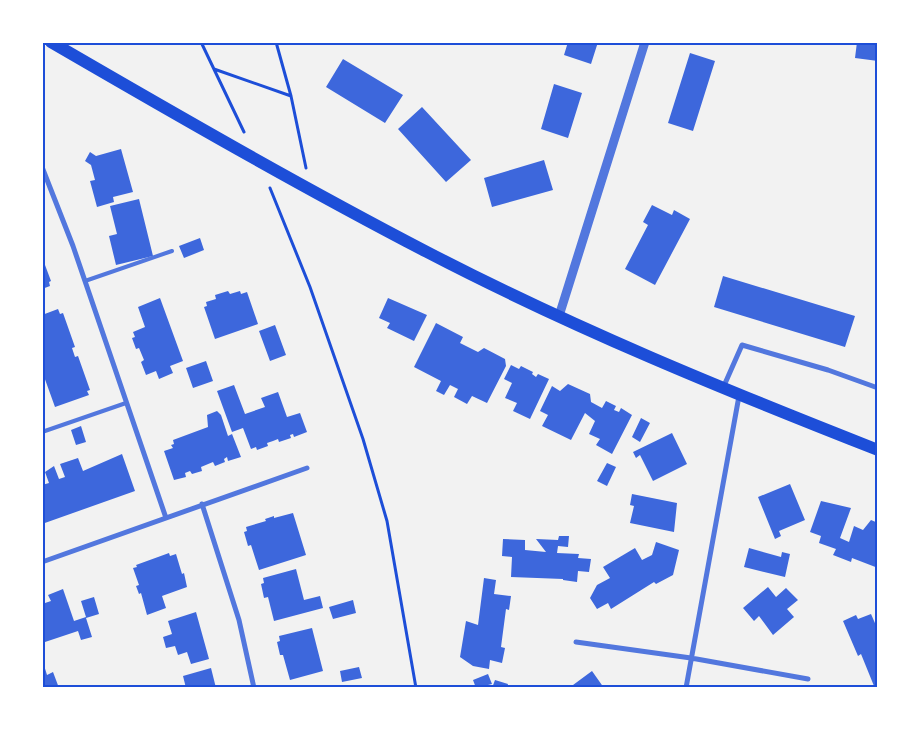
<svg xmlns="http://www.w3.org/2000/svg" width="920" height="730" font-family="Raleway,sans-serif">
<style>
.building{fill:#3d67dc}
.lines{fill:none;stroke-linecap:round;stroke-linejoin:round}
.path{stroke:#1d4ed8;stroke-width:3}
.service{stroke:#5277de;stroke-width:4}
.minor{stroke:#5277de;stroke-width:5}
.tertiary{stroke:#5277de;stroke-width:9}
.primary{stroke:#1d4ed8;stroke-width:12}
.neatline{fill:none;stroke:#1d4ed8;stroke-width:2}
</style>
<rect width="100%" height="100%" fill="#f2f2f2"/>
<path class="building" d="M568,42H598L591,64L564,55Z
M857,42H878V61L855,58Z
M690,53L715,61L693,131L668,123Z
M343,59L403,95L385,123L326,87Z
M554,84L582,93L568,138L541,129Z
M422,107L471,160L446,182L398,129Z
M121,149L133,192L113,197L114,202L97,207L90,181L95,180L91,165L85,161L90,152L96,156Z
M544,160L553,190L492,207L484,178Z
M139,199L153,256L116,265L109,236L117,234L110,206Z
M652,205L672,215L674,210L690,219L655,285L625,269L648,225L643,222Z
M200,238L204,250L184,258L179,246Z
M42,257L51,281L49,282L50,286L42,289Z
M723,276L855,316L845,347L714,307Z
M228,291L230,294L240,291L241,294L247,292L258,324L215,339L204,307L207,306L206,302L216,299L215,295Z
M160,298L183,361L170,366L173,373L159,379L156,371L146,375L141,362L144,360L139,348L136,349L132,338L135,337L133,332L145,327L138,307Z
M388,298L427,315L414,341L387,328L390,323L379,318Z
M58,309L60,314L63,313L75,347L72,348L75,357L78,356L90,390L87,391L89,395L55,407L42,371V315Z
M436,323L463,337L460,343L478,352L484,348L505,359L506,366L487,403L472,396L467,404L454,397L458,389L450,385L444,395L436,391L441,381L414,367Z
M275,325L286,355L270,361L259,331Z
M206,361L213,381L193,388L186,368Z
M511,365L519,369L521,366L533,372L532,374L536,377L538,374L549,379L530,419L513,411L517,403L505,398L512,383L504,379Z
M568,384L590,394L591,402L602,408L606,401L616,406L614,410L619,412L621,408L632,415L612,454L596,445L600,439L589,434L595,421L585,413L571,440L542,426L548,415L540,411L552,386L560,391Z
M234,385L245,414L265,407L261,398L278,392L287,417L300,413L307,432L294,437L293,434L290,435L291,438L279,442L278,439L273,441L267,443L268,446L257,450L256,447L251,449L243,428L232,432L217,391Z
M217,411L221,415L228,436L232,434L241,457L228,461L227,457L224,459L225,462L215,466L213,462L201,467L202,471L192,474L190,471L185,473L186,477L174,480L164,451L173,448L171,445L174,444L173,440L208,427L207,415Z
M641,418L650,423L640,442L632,437Z
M81,426L86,442L76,445L71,430Z
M672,433L687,464L653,481L640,455L636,458L633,452Z
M122,454L135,491L42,524V485L49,483L45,472L54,466L59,479L65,477L60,464L78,458L83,471Z
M607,463L616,467L607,486L597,481Z
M790,484L805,520L779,531L781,536L775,539L758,497Z
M632,494L677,503L674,532L630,523L634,506L630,505Z
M821,501L851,508L840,538L849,542L854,526L863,530L871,520L878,523V568L852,558L851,562L833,555L836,549L819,543L821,536L810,532Z
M293,513L306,555L259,570L251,545L248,546L244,532L247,531L246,527L266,521L265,519L274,516V518Z
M559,536H569L568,547L558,546L557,553L579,554L578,558L591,559L589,572L578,571L577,582L563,580V579L511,577L512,557L502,556L503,539L525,540V550L546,552L536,539L558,540Z
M656,542L679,550L673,575L656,584L654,582L611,609L608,603L597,609L590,598L597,585L610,578L603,567L635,548L642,560L652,555Z
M749,548L781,557L782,552L790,554L785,577L744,567Z
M169,553L170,556L176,554L182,574L184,573L187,587L162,596L166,608L147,615L141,593L139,594L136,586L139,585L133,568L137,567L136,565Z
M296,569L304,600L320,596L323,608L274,621L268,597L264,598L261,584L264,583L263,578Z
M484,578L496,580L494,594L511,596L509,610L506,609L501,647L505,648L502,663L490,660L489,669L473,666L460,657L466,621L478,625Z
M768,587L776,597L786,588L798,600L787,609L794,617L773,635L759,616L754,621L743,608Z
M63,589L74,621L86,617L81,601L94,597L99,614L86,618L92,637L81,640L78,631L42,643V604L51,601L48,595Z
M353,600L356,613L333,619L329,607Z
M196,612L209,659L191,664L187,652L178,655L175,646L166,648L163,637L172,634L168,621Z
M871,614L878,630V688H870L874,686L861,654L858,656L843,621L856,615L858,619Z
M312,628L323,671L290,680L283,655H280L277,642L280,641L279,636Z
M43,662L47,675L53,672L59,688H42Z
M359,667L362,678L342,682L340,671Z
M211,668L216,688H186L183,676Z
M592,671L604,688H573V685Z
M488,674L492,684L476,688L473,680Z
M495,680L508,684L507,688H492Z"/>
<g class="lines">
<path class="path" d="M201,42L244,132
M276,42L291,96L306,168
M214,69L291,96
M270,188L310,287L363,439L387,521L416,688"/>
<path class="service" d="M85,281L172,251
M42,432L126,403"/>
<path class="minor" d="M42,167L73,246L166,518
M723,388L742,345L828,370L878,388
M202,504L239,620L254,688
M42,562L307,468
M576,642L691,658L808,679
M686,688L739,396"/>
<path class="tertiary" d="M559,316L645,42"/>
<path class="primary" d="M51,42C175,114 300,186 427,252C573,328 725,390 878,450"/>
</g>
<rect width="920" height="730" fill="none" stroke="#ffffff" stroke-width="88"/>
<rect x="44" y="44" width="832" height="642" class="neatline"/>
</svg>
